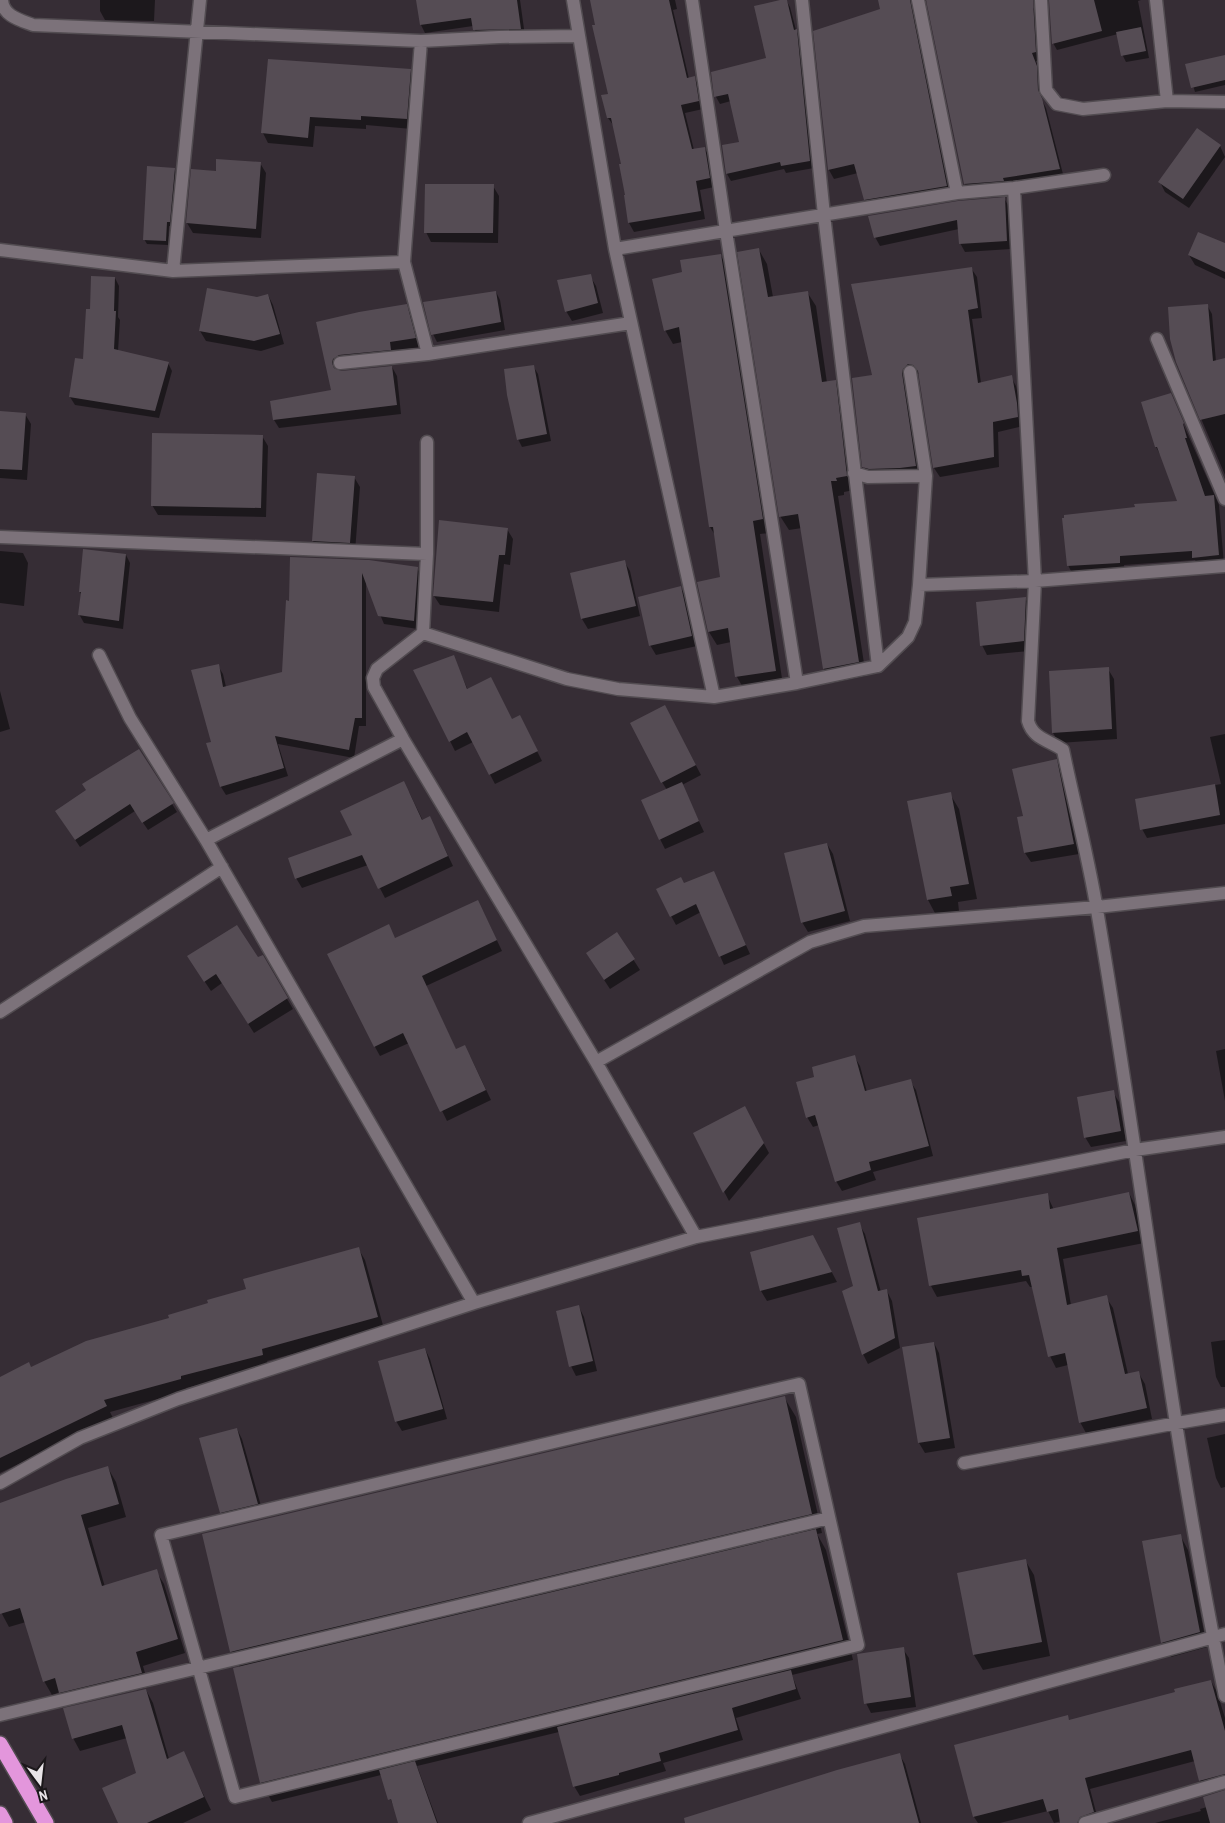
<svg xmlns="http://www.w3.org/2000/svg" width="1225" height="1823" font-family="'Archivo Narrow',sans-serif">
<style>
.shadow{fill:#0007}
.building{fill:#554c54}
.lines{fill:none;stroke-linecap:round;stroke-linejoin:round}
.street-casing{stroke:#524c51;stroke-width:15}
.highway-casing{stroke:#524c51;stroke-width:18}
.street{stroke:#7c727a;stroke-width:12}
.highway{stroke:#e396dc;stroke-width:15}
</style>
<rect width="100%" height="100%" fill="#362d35"/>
<path class="shadow" d="M100,0H155L154,21L105,20L100,11Z
M423,0H520L525,36L479,38L473,26L425,33L421,25L417,1Z
M591,0H675L677,9L673,10L689,79L694,77L699,86L703,109L685,113L694,150L705,149L710,157L714,187L700,190L705,219L634,232L629,223L623,165L614,126L608,118L609,95Z
M786,0L790,7L796,30L800,38L814,168L786,173L784,169L731,181L727,174L723,146L741,143L731,101L720,104L716,97L712,73L767,59Z
M879,0H1025L1032,6L1037,14L1040,61H1036L1041,76L1042,100L1046,108L1064,178L970,193L965,184L928,2L922,0L951,195L870,208L865,200L858,173L834,179L829,170L815,32L882,10Z
M1055,0H1141L1138,1L1149,58L1126,62L1123,56L1118,34L1057,50L1053,43Z
M1225,60V85L1195,92L1187,65Z
M410,70L416,80L412,129L366,125V129L315,126L313,147L268,143L263,133Z
M1220,146L1225,157L1189,208L1165,192L1160,182Z
M260,163L266,173L261,238L193,233L187,223L217,173Z
M174,169L177,174L172,226H169L168,245L147,244L144,239Z
M493,186L499,196L498,243L431,242L426,232Z
M1004,198L1009,207L1011,249L965,252L960,243L959,229L880,246L875,237Z
M1225,245V279L1195,265L1189,255Z
M759,250L767,264L773,297L807,292L816,306L827,383L835,381L843,396L854,490L844,492V495L838,496L866,676L832,683L824,669L802,528L789,530L780,516Z
M721,256L729,269L770,533L760,534L783,685L745,691L737,677L731,642L717,645L709,632L722,578L715,535L710,527L682,342L673,344L665,330L683,273Z
M971,268L977,277L982,318L972,319L981,383L1011,377L1016,386L1022,413L1023,426L998,432L999,467L940,477L934,468L920,374L910,375L921,475L869,476L864,467L873,376Z
M590,276L596,286L603,313L572,321L566,311Z
M115,278L119,286L118,317L120,320L118,351L168,363L172,371L159,418L75,405L70,397L85,361L91,310Z
M496,292L500,300L505,330L437,342L433,334Z
M268,295L273,305L284,344L261,351L206,341L200,331L257,298Z
M1207,305L1212,314L1216,362L1225,359V475L1177,362Z
M406,306L411,314L419,347L394,351L395,358L337,368V371L341,372L392,367L397,376L401,414L279,428L274,420L333,391L318,323Z
M533,366L538,374L551,441L522,447L518,439Z
M1170,394L1219,505L1224,565L1199,567L1195,560L1124,565L1125,572L1073,575L1068,565L1178,502L1161,456L1156,447Z
M0,412L25,414L31,424L27,480L0,478Z
M262,436L268,446L266,517L158,515L152,505Z
M354,477L360,487L355,552L319,551L313,541Z
M507,529L513,539L510,565L504,564L499,612L440,605L434,596Z
M0,551L23,553L28,563L24,606L0,603Z
M126,555L130,563L123,629L84,623L79,614L82,596L80,592Z
M291,558L417,568L422,577L418,629L384,624L366,581V726H359L354,758L278,744L288,776L226,795L221,787L208,744L212,743L218,666L223,674L226,687L283,673L290,602Z
M624,561L630,571L640,616L588,629L582,619L571,574Z
M681,588L686,597L697,646L656,655L650,645Z
M1025,598L1031,608L1029,651L987,655L982,645Z
M453,657L468,690L512,721L525,727L542,761L495,784L473,742L455,751L450,741Z
M1108,669L1114,679L1117,739L1059,743L1053,733Z
M0,691L10,729L0,732Z
M670,716L701,775L682,785L704,832L665,849L660,839L667,790L662,782Z
M1225,734V824L1147,838L1142,829L1136,800L1221,784L1210,737Z
M139,750L177,812L148,830L135,811L80,847L61,819L88,791Z
M1056,760L1062,770L1079,854L1031,862L1025,853V817Z
M409,792L423,821L435,828L453,866L385,898L368,865L302,888L296,878Z
M950,794L959,809L977,899L958,902L959,911L936,915L928,900L908,802Z
M827,844L833,854L850,921L808,932L802,922Z
M713,872L750,954L724,965L701,912L676,925L657,890L684,885Z
M483,911L502,951L426,986L456,1050L470,1056L491,1100L447,1121L409,1043L380,1056L375,1047L395,940Z
M617,934L640,970L610,989L587,954Z
M262,956L293,1009L254,1033L222,983L211,991L195,967L258,959Z
M1225,1049V1101L1216,1051Z
M854,1056L860,1066L867,1092L910,1081L916,1090L933,1156L873,1172L876,1180L842,1191L836,1181L819,1125L813,1127L807,1117L816,1078Z
M1113,1092L1119,1102L1126,1141L1091,1147L1085,1137Z
M750,1118L769,1153L729,1201L694,1133Z
M1129,1193L1135,1205L1144,1243L1063,1259L1071,1305L1106,1297L1113,1308L1128,1374L1138,1372L1145,1384L1152,1419L1086,1433L1080,1422L1068,1365L1056,1368L1050,1356L1033,1287H1030L1026,1281L937,1297L931,1286L1047,1195L1054,1210Z
M859,1224L865,1234L881,1292L887,1291L892,1301L900,1348L868,1364L863,1354L855,1287Z
M818,1246L837,1282L767,1301L761,1291L752,1253Z
M358,1248L365,1260L384,1329L267,1361L269,1367L186,1388L187,1391L110,1412L113,1418L0,1473V1378L171,1319Z
M579,1307L584,1317L597,1371L576,1376L571,1366Z
M1225,1340V1387H1221L1216,1377L1211,1342Z
M934,1343L939,1353L955,1448L925,1453L919,1443Z
M425,1349L430,1359L447,1419L402,1431L396,1421Z
M784,1397L796,1417L822,1533L817,1534L826,1550L853,1660L792,1675L801,1699L736,1718L743,1740L663,1763L666,1771L580,1796L574,1786L559,1732L417,1766L438,1823H400L381,1775L272,1802L261,1782L240,1668L231,1652Z
M237,1429L242,1439L263,1513L227,1522L221,1512Z
M1225,1434V1487L1221,1488L1216,1478L1207,1438Z
M108,1468L116,1482L126,1517L88,1528L105,1587L156,1571L164,1584L185,1653L143,1666L149,1687L68,1706L60,1692L52,1695L44,1681L26,1622L9,1627L2,1614L0,1608V1504Z
M1180,1535L1188,1550L1207,1647L1171,1657L1162,1642Z
M1025,1560L1034,1575L1050,1656L983,1670L974,1655L958,1574Z
M903,1649L909,1658L916,1707L871,1713L866,1703Z
M1211,1681L1217,1692L1225,1718V1786L1207,1792L1200,1781L1195,1761L1090,1789L1096,1812L1054,1823L1048,1811L1000,1823H978L974,1817L956,1746L1067,1717L1070,1721L1177,1693Z
M146,1690L153,1703L169,1759L183,1753L211,1810L183,1823H119L137,1774L127,1738L80,1751L73,1738Z
M899,1754L905,1764L921,1823H724Z
M1225,1792V1823H1155L1201,1811L1200,1809L1207,1807Z"/>
<path class="building" d="M416,0H517L521,29L473,30L471,18L420,25Z
M590,0H669L687,78L695,76L699,101L681,105L692,149L705,147L710,178L696,181L701,211L628,223L624,195H625L619,164H621L611,118H607L601,95L608,94L592,25H595Z
M780,0H787L794,30L797,29L810,161L781,166L780,162L726,174L722,145L739,142L728,94L714,97L711,72L766,58L754,6Z
M878,0H910L947,186L864,200L854,164L828,170L813,31L880,9Z
M926,0H1033L1036,52L1032,53L1037,66L1038,90L1042,98L1060,169L1003,178L1004,181L964,184Z
M1049,0H1094L1102,31L1052,44Z
M1141,27L1146,51L1121,56L1116,32Z
M1225,55V80L1191,88L1185,64Z
M268,59L411,69L407,119L361,116V120L310,117L308,138L261,133Z
M1197,128L1221,145L1183,199L1158,182Z
M216,159L261,162L256,229L186,223L191,169L216,171Z
M147,166L175,168L170,222H167L166,241L143,240Z
M425,184H494L493,233H424Z
M1005,197L1007,241L959,244L957,220L874,238L868,216L958,201Z
M1198,232L1225,243V272L1188,255Z
M759,248L768,297L808,291L822,382L836,380L847,476L836,478L837,481H831L859,662L823,669L798,514L779,517L737,252Z
M721,254L763,519L753,521L776,671L735,677L728,628L708,632L697,582L720,577L713,527H709L679,327L664,331L652,279L682,272L680,260Z
M972,267L978,308L968,310L978,383L1012,375L1017,403L1018,417L993,422L994,457L933,468L918,371L913,365L908,364L903,369L902,373L916,466L900,468L869,469L862,467L852,378L872,375L851,284Z
M591,274L598,303L565,312L557,280Z
M91,276L115,277L114,311H116L114,349L169,362L155,411L69,397L75,358L83,359L86,309H90Z
M207,288L257,297L268,294L280,334L254,341L199,331Z
M496,291L501,322L431,335L423,302Z
M407,304L416,338L390,342L391,350L339,355L333,359L332,363L334,368L341,371L392,366L397,405L273,420L270,401L331,390L316,322L359,312Z
M1208,304L1213,361L1225,358V414L1200,420L1176,362L1170,339L1168,307Z
M534,365L547,434L517,440L507,395L504,369Z
M1171,393L1184,423L1183,424L1187,438H1185L1205,496L1214,495L1219,555L1192,558V551L1120,556V563L1067,566L1062,518H1064V515L1135,507L1134,504L1177,501L1157,447H1155L1141,402Z
M0,411L26,413L22,470L0,469Z
M152,433L263,435L261,508L151,506Z
M317,473L355,476L350,543L312,541Z
M439,520L508,528L505,555H499L493,602L433,596Z
M83,549L126,554L119,621L78,615L81,592H79Z
M290,557L369,560L418,567L414,621L378,616L362,573V718H355L349,750L275,736L284,768L220,787L206,743L211,742L191,670L219,664L223,687L282,672L286,600L289,601Z
M625,560L636,606L581,619L570,573Z
M681,586L692,636L649,646L638,597Z
M1026,597L1024,641L980,646L976,602Z
M454,655L467,689L491,677L512,719L520,715L538,751L489,775L467,732L449,742L413,670Z
M1109,667L1112,729L1052,733L1049,671Z
M665,705L696,765L661,783L630,723Z
M139,749L174,803L142,823L130,804L75,840L55,811L86,790L82,784Z
M1057,759L1074,844L1024,853L1017,817L1023,816L1012,769Z
M404,781L422,820L430,816L448,856L378,889L362,855L295,879L288,858L352,835L340,811Z
M682,782L699,821L659,840L641,800Z
M1215,784L1220,815L1140,830L1135,799Z
M951,792L969,884L950,887L952,896L927,900L907,801Z
M827,843L845,911L801,923L784,853Z
M714,871L746,945L719,957L696,904L670,917L656,889L681,877L684,883Z
M478,900L497,940L422,976L456,1049L465,1045L486,1090L440,1112L403,1033L374,1047L327,954L389,924L395,938Z
M237,925L258,957L263,955L288,998L248,1024L216,974L204,982L187,956Z
M617,932L635,959L604,980L586,953Z
M855,1055L865,1091L911,1079L929,1146L869,1162L871,1170L835,1182L815,1115L806,1118L796,1082L814,1077L812,1067Z
M1114,1090L1121,1131L1084,1138L1077,1097Z
M745,1106L764,1143L723,1193L693,1133Z
M1129,1192L1138,1231L1057,1248L1067,1305L1107,1295L1125,1374L1139,1371L1147,1408L1079,1423L1065,1353L1048,1357L1029,1275L1022,1276L1021,1270L929,1286L917,1218L1048,1193L1050,1209Z
M860,1222L878,1291L887,1289L895,1338L862,1355L842,1291L853,1286L837,1228Z
M813,1235L832,1272L760,1291L750,1252Z
M359,1247L378,1317L262,1349L263,1355L181,1376V1379L104,1400L107,1406L0,1458V1377L29,1362L31,1367L86,1341L169,1318L168,1315L208,1303L207,1300L246,1289L243,1279Z
M579,1305L593,1361L569,1367L556,1311Z
M934,1342L950,1438L918,1443L902,1347Z
M425,1348L443,1409L395,1422L378,1361Z
M785,1396L812,1514L230,1652L202,1534Z
M237,1428L258,1504L220,1513L199,1438Z
M108,1466L119,1504L81,1515L102,1586L157,1569L178,1639L136,1652L142,1673L59,1693L55,1678L43,1682L20,1608L0,1614V1503L66,1479Z
M816,1529L843,1640L260,1783L233,1668Z
M1181,1534L1200,1632L1161,1643L1142,1541Z
M1026,1559L1042,1642L973,1655L957,1573Z
M904,1647L911,1697L864,1704L857,1654Z
M791,1670L796,1689L732,1708L738,1730L659,1753L661,1761L619,1773V1775L573,1787L557,1727Z
M1211,1680L1225,1731V1774L1199,1781L1191,1750L1085,1778L1094,1812L1080,1817L1077,1823H1060L1058,1809L1047,1812L1043,1799L973,1817L954,1745L1068,1715L1069,1720L1175,1692L1174,1689Z
M146,1689L167,1759L184,1751L204,1797L147,1823H118L102,1788L136,1773L122,1725L72,1739L63,1708Z
M900,1753L919,1823H685L684,1818L837,1770Z
M415,1761L437,1823H398L391,1799L388,1800L379,1770Z
M1225,1790V1823H1210L1203,1797Z"/>
<g class="lines">
<defs>
<path id="street" d="M2,0C3,16 20,20 33,25L421,41L499,37L579,36
M573,0L615,249L714,697
M692,0L726,231L797,683
M802,0L824,215L878,666
M918,0L957,193
M1041,0L1046,90L1057,104L1083,109L1167,101L1225,102
M1156,0L1167,101
M1014,188L1035,581L1028,721C1033,739 1049,740 1063,750C1074,803 1088,856 1097,910C1142,1172 1171,1436 1225,1696
M615,249L957,193L1014,188L1104,175
M0,250L173,271L404,262L428,354
M404,262L421,41
M173,271L200,0
M1157,339L1225,499
M340,363L428,354L631,323
M910,372L926,476L919,585
M854,473L868,477L926,476
M0,537L427,554L423,633L567,679L618,689L714,697L797,683L878,666L908,637L915,622L919,585L1035,581L1225,566
M427,554V442
M423,633L377,669L373,678L374,687L403,739L596,1062L696,1237
M99,655L130,718L206,840
M403,739L206,840L474,1303
M0,1012L222,867
M596,1062L810,942L864,926L1097,907L1225,893
M799,1384L858,1645L235,1797L161,1535Z
M964,1463L1177,1423L1225,1415
M0,1483L80,1438L178,1399L474,1303L696,1237L1135,1150L1225,1137
M0,1715L829,1518
M529,1823L1225,1634
M1085,1823L1225,1782"/>
<path id="highway" d="M0,1744L46,1823
M0,1814L5,1823"/>
</defs>
<use href="#street" class="street-casing"/>
<use href="#highway" class="highway-casing"/>
<use href="#street" class="street"/>
<use href="#highway" class="highway"/>
</g>
<g transform="translate(40 1783) rotate(165)" stroke="#1b171a" stroke-width="4" paint-order="stroke">
<path d="M0-4L9 19L0 12L-9 19Z" fill="#e9e4e8"/>
<text y="-8" font-size="14" font-weight="bold" text-anchor="middle" fill="#e9e4e8">N</text>
</g>
</svg>
